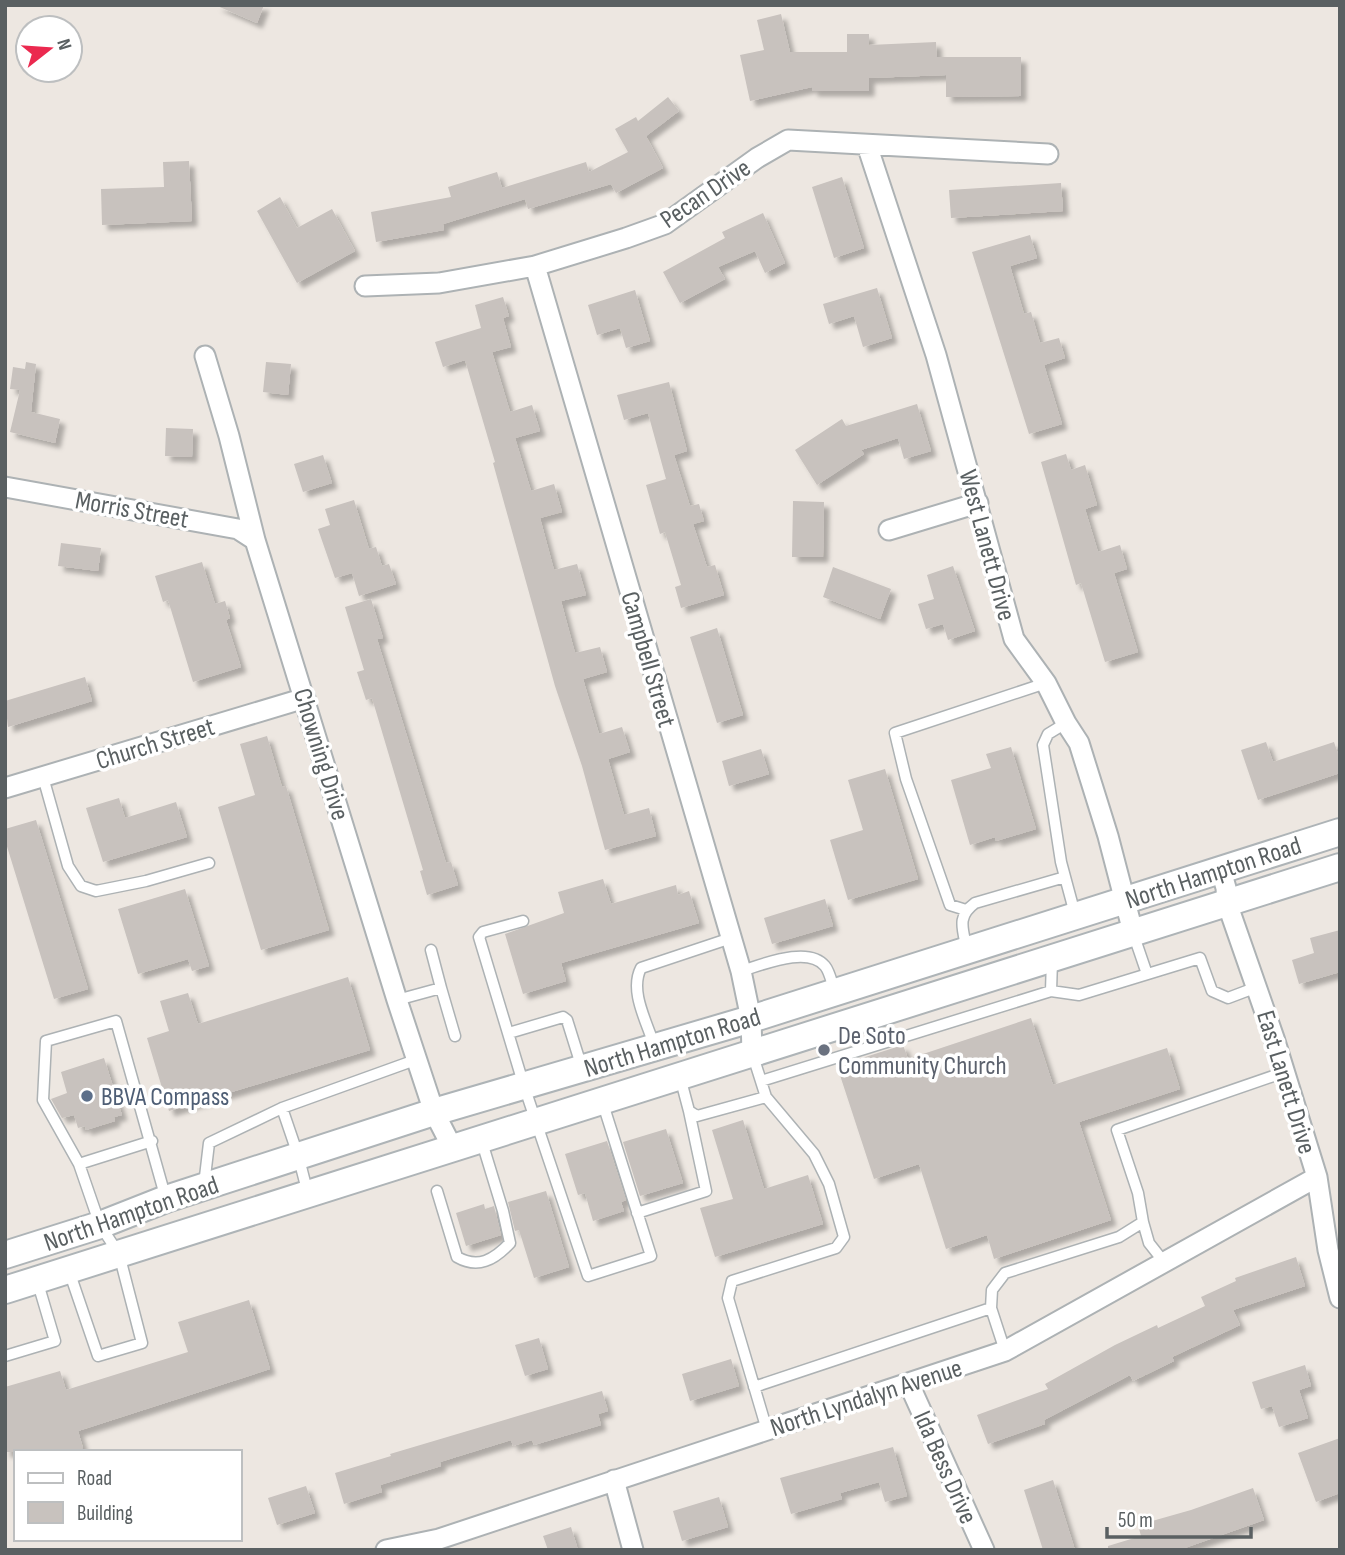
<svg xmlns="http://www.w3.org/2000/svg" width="1345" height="1555" font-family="'Sofia Sans Condensed',sans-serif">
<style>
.building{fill:#c8c2be;filter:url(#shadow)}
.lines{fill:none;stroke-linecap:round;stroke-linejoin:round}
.service-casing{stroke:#adb2b4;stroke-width:13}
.minor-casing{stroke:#adb2b4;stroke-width:23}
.secondary-casing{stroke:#aeb4b7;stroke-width:30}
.service{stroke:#fff;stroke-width:10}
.minor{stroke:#fff;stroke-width:19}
.secondary{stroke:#fff;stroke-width:26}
.worship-dot{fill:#6b7280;stroke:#fff;stroke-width:2.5}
.service-dot{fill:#5c6f8a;stroke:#fff;stroke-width:2.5}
.labels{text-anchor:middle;stroke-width:7;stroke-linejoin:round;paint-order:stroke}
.street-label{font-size:26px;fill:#5a6062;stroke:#fff}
.worship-label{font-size:26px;fill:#5b616d;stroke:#fff;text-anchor:start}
.service-label{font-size:26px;fill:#4e5e75;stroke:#fff;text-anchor:start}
</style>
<defs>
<filter id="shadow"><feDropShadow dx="5.5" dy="5.5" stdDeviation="2" flood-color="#0004"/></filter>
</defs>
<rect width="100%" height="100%" fill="#ede7e1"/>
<path class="building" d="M215,5H264L257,23Z
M781,14L790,52H847V34H869V45L936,42L937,57H1021V96L946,97V75L869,78V91H812V87L750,101L740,55L764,50L757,20Z
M668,97L679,111L646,136L663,168L616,193L611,184L528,209L525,199L443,224L444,230L376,242L371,212L451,197L448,187L497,172L502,188L586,162L589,172L628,152L615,129L636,117L638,121Z
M189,161L192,221L102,225L101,189L164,187L163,162Z
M842,177L864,248L834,258L812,187Z
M1061,183L1063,211L951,218L949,190Z
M280,197L297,228L332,209L355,251L297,283L257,211Z
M763,213L785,263L765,273L755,251L718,267L725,279L680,303L663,272L725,238L722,232Z
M1030,235L1037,258L1010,266L1024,314L1031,312L1040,343L1059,338L1065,358L1044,365L1062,424L1029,434L972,252Z
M877,288L892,338L863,347L854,316L829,324L823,304Z
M635,290L650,341L626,348L620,328L597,335L588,305Z
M503,297L509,316L503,318L511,347L492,352L510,412L532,405L540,431L515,438L531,491L554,484L562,512L540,518L554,570L577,564L586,595L561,601L575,653L600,647L607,672L583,679L599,734L622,727L630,752L608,759L624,815L649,808L656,836L605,850L582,766L555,686L493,463L495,462L465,360L443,367L435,342L481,328L475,305Z
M26,362L36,364L31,412L60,419L55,443L10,432L20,390L10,389L13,367L25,369Z
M266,362L291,364L288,395L263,392Z
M669,382L687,451L674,455L690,506L699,504L704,521L693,524L707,567L715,565L724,595L681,608L675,587L681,585L665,532L660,534L646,485L666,479L648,413L624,420L617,395Z
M917,404L931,451L904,459L898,438L861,450L864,454L817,485L795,450L842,419L846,426Z
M166,428L193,429L192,457L165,456Z
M1066,454L1071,470L1085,465L1097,505L1085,509L1098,552L1120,545L1127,569L1114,573L1138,652L1105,662L1081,583L1076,585L1041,462Z
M323,455L332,483L303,492L294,464Z
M354,500L369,549L376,547L382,566L389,564L396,584L359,596L352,573L335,578L318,529L330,525L325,509Z
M793,501L824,502L823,557H792Z
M61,543L101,548L98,571L58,566Z
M202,562L215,604L225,601L230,618L226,620L241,667L193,682L168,600L163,602L155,576Z
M953,566L975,631L948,640L943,624L926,629L918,604L934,599L927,575Z
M833,567L891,589L880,619L823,597Z
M371,599L383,638L377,639L446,863L451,862L458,885L427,895L420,871L423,870L372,698L366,700L357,672L364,670L345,607Z
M717,628L743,715L717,723L690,637Z
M85,677L92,701L8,727L5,701Z
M267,736L282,787L286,786L329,930L261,950L218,807L255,795L240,744Z
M1266,742L1273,762L1334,742L1340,760V773L1258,800L1241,750Z
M1011,747L1036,829L996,841L995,837L970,845L951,780L991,768L986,754Z
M761,749L769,774L729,786L722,761Z
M885,769L918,879L848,900L830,840L863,830L848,780Z
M119,798L125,818L176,802L187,837L103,862L86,808Z
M36,820L88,989L54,999L5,840V829Z
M603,879L611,904L676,885L678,895L689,891L699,923L561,963L566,981L523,994L505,934L564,913L558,892Z
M185,889L209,966L192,971L188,959L138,974L118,909Z
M825,899L833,926L772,944L764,918Z
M1340,930V972L1299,984L1292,960L1314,953L1310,938Z
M348,977L370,1050L169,1111L147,1038L169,1031L160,1001L188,993L198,1024Z
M1031,1018L1053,1085L1167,1048L1180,1089L1079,1122L1111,1220L994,1259L987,1235L946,1249L919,1164L874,1179L837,1066L903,1045L908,1059Z
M104,1058L122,1115L114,1117L115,1121L86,1130L85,1126L78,1128L74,1115L62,1118L51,1099L67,1093L61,1072Z
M743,1120L764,1189L808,1175L823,1224L715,1257L700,1208L733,1199L712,1130Z
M666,1129L683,1183L640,1196L623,1142Z
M607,1141L626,1200L621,1202L624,1211L593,1221L585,1193L578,1195L565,1154Z
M546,1191L569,1267L534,1278L519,1230L515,1231L508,1202Z
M484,1204L485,1209L494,1206L501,1235L466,1246L456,1213Z
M1296,1257L1305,1286L1233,1310L1240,1325L1172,1357L1174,1361L1133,1381L1130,1375L1044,1420L1045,1424L988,1444L977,1415L1048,1389L1045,1384L1115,1345L1157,1325L1158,1328L1205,1306L1201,1297L1236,1281L1235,1278Z
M249,1300L270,1369L78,1431L83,1448L69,1452H5V1387L60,1371L66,1390L188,1352L178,1322Z
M539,1338L548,1369L525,1376L515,1345Z
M731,1359L739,1386L690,1401L682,1374Z
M1305,1365L1311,1386L1299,1390L1308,1418L1279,1427L1272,1406L1261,1409L1252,1382Z
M602,1391L608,1411L598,1414L601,1425L534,1445L532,1440L513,1446L511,1440L440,1462L441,1466L380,1485L382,1492L344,1504L335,1473L391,1456L390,1454Z
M1340,1438V1493L1316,1502L1298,1453Z
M893,1447L907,1496L885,1502L879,1482L840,1493L842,1499L791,1514L780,1478Z
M1053,1480L1075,1550H1043L1024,1490Z
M306,1486L315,1513L277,1525L268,1498Z
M1253,1488L1264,1520L1179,1550H1108V1546L1141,1536L1138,1525L1191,1510Z
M719,1497L728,1527L682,1541L673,1511Z
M571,1527L578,1550H548L543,1536Z"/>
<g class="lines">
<defs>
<path id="service" d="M1066,723L1048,734L1043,745L1061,862L1075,914
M43,777L68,866L81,886L96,891L146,881L209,863
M966,910L950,905L906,779L895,733L1046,683
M523,921L483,932L479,937L524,1086L588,1276L651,1256L603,1104
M1133,933L1147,974
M431,950L441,988
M967,950C963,929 956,917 975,903L1065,877
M741,971C762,965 808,945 825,966C830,972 832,984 835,992
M1051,991L1079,995L1200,958L1212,991L1228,998L1257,987
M397,1000L441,988L455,1036
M509,1033L563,1017L567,1020L582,1068
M654,1045C647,1022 629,991 641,968L731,938
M680,1077L689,1111L697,1116L766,1097L753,1056
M761,1081L1051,991L1052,960
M766,1097L814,1154L829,1184L844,1237L836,1248L732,1281L728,1298L767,1430
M282,1108L298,1155L308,1194
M79,1164L152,1141
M204,1185L209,1143L282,1108L418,1059
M437,1191L457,1257C478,1269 494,1260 510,1243L503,1211L481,1139
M637,1213L706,1191L689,1111
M1143,1222L1138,1193L1117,1130L1285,1072
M69,1271L98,1356L142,1343L119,1254L100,1225L79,1164L43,1100L46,1041L116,1021L166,1199
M991,1308L992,1290L1005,1273L1119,1237L1143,1222L1149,1243L1164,1262
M5,1356L55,1341L37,1280
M754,1387L991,1308L1005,1351"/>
<path id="minor" d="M867,145L936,355L1014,639L1046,683L1066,723L1079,743L1108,836L1133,932
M535,266L741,971L751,1019L752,1053
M365,286L439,283L535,266L626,238L665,224L757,158L788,140L1048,154
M205,356L229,436L255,540L397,1000L434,1112L452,1147
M5,487L238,529L255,540
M889,530L978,503
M5,788L305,698
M1221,870L1226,888L1227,903L1274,1038L1317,1177L1328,1250L1340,1298
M909,1384L984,1550
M614,1480L633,1550
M386,1550L439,1539L1005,1351L1317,1177"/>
<path id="secondary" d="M5,1255L100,1225L166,1199L434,1112L751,1019L1340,832
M5,1290L1340,867"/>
</defs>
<use href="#service" class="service-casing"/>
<use href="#minor" class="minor-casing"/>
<use href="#secondary" class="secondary-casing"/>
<use href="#service" class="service"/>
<use href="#minor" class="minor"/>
<use href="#secondary" class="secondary"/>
</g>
<circle class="worship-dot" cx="824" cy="1050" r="7"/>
<circle class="service-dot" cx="87" cy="1096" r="7"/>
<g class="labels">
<g class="street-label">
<text transform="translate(705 193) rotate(-34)" y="9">Pecan Drive</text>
<text transform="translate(132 509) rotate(10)" y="9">Morris Street</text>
<text transform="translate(988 545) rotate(75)" y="9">West Lanett Drive</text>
<text transform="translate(649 659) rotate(74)" y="9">Campbell Street</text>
<text transform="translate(155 743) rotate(-17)" y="9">Church Street</text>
<text transform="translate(322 754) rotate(73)" y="9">Chowning Drive</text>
<text transform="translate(1213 872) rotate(-18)" y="9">North Hampton Road</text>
<text transform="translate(672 1042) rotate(-17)" y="9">North Hampton Road</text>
<text transform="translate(1287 1082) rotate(73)" y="9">East Lanett Drive</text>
<text transform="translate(131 1213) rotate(-19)" y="9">North Hampton Road</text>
<text transform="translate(866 1397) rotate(-18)" y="9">North Lyndalyn Avenue</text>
<text transform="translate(946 1467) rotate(66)" y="9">Ida Bess Drive</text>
</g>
<g class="worship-label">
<text x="838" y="1044">De Soto<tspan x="838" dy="30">Community Church</tspan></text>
</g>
<g class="service-label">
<text x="101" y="1105">BBVA Compass</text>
</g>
</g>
<rect width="1345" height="1555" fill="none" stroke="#5a6062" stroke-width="14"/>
<rect x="14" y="1450" width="228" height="91" fill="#ffffff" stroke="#bdbfc0" stroke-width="2"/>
<rect x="28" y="1473" width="35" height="10" fill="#ffffff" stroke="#bdbfc0" stroke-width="2"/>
<text x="77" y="1485" font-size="21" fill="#5a6062">Road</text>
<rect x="28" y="1502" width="35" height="21" fill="#c8c2be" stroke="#bdbfc0" stroke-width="2"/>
<text x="77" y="1520" font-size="21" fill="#5a6062">Building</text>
<g transform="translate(49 49) rotate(73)"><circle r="33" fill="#ffffff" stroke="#bdbfc0" stroke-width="2"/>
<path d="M0-5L12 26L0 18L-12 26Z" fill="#eb294f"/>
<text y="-10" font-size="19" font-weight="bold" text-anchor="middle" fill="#5a6062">N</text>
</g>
<path d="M1107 1527v10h144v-10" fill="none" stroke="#5a6062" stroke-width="3.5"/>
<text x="1118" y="1527" font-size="21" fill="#5a6062" stroke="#ffffff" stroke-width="5" paint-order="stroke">50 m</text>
</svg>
